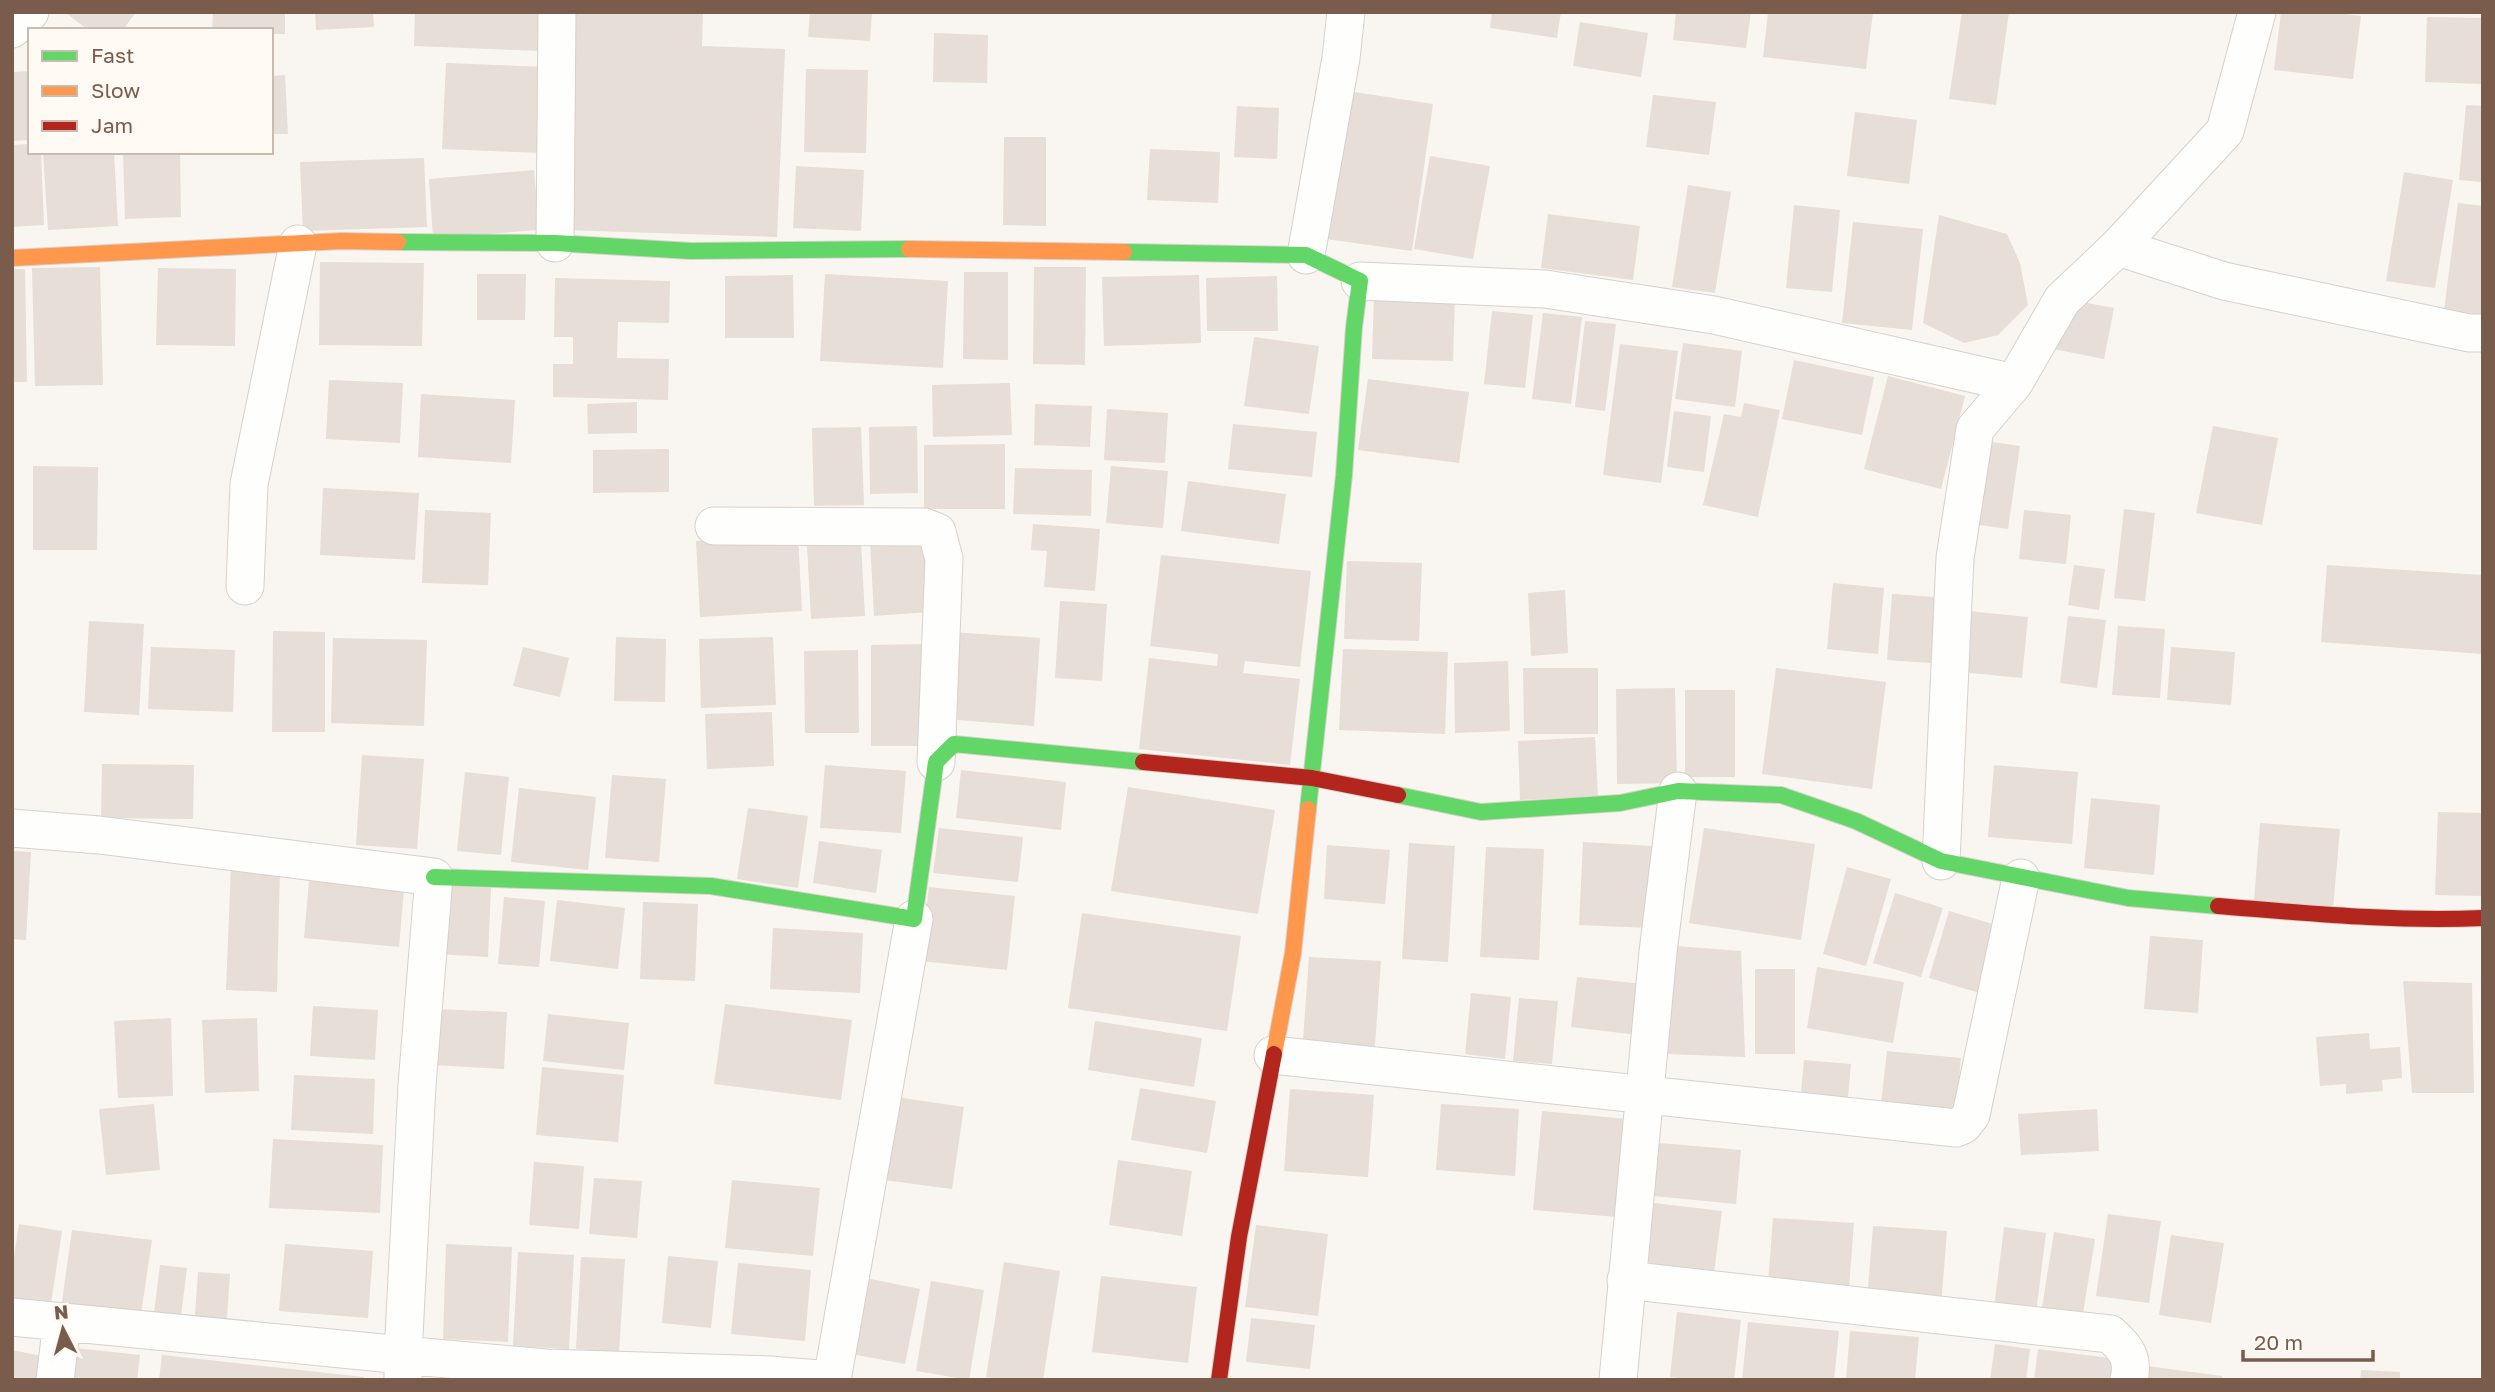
<svg xmlns="http://www.w3.org/2000/svg" width="2495" height="1392" font-family="'Golos Text',sans-serif">
<style>
.building{fill:#e6ded7}
.lines{fill:none;stroke-linecap:round;stroke-linejoin:round}
.street-casing{stroke:#d7d1cb;stroke-width:39}
.fast-casing{stroke:#d9d2cb;stroke-width:18}
.slow-casing{stroke:#d9d2cb;stroke-width:18}
.jam-casing{stroke:#d9d2cb;stroke-width:18}
.street{stroke:#fefefd;stroke-width:37}
.fast{stroke:#63d668;stroke-width:16}
.slow{stroke:#ff974d;stroke-width:16}
.jam{stroke:#b3261e;stroke-width:16}
</style>
<rect width="100%" height="100%" fill="#f9f5f0"/>
<path class="building" d="M65,12H136L123,30H88Z
M213,12H285V34H271V30H212Z
M315,12H373L374,27L316,30Z
M415,12H542L540,51L414,46Z
M572,12H703L702,46L785,49L777,237L564,230Z
M810,12H872L870,41L808,37Z
M1492,12H1561L1557,38L1490,28Z
M1676,12H1751L1746,48L1673,40Z
M1768,12H1873L1866,69L1763,57Z
M1962,12H2009L1996,105L1949,99Z
M2281,12H2330L2361,16L2353,79L2274,70Z
M2427,17L2483,18V84L2425,82Z
M1580,22L1648,33L1641,77L1573,66Z
M934,33L988,35L987,83L933,82Z
M446,63L546,67L542,153L442,149Z
M806,69L868,70L866,153L804,152Z
M30,71V140L12,141V72Z
M285,75L288,134H271V76Z
M1341,90L1433,104L1412,251L1319,238Z
M1653,95L1716,102L1709,155L1646,147Z
M2466,105L2483,106V182L2459,180Z
M1237,106L1279,108L1277,159L1234,157Z
M1855,112L1917,120L1909,184L1847,176Z
M1004,137H1046V226L1003,225Z
M30,144V152H41L44,225L12,227V145Z
M1150,149L1220,152L1218,203L1147,200Z
M43,152H114L118,226L48,230Z
M123,152H180L181,217L125,219Z
M1430,156L1490,166L1473,259L1414,249Z
M424,158L427,227L303,231L300,162Z
M796,166L864,170L861,231L793,228Z
M534,170L539,230L433,238L429,179Z
M2404,172L2453,180L2435,288L2386,281Z
M1688,185L1731,192L1715,293L1672,287Z
M2458,203L2483,206V315L2444,310Z
M1794,205L1840,210L1832,292L1786,288Z
M1548,214L1640,226L1633,280L1541,268Z
M1939,215L2007,234L2020,263L2028,305L1998,335L1964,343L1923,323Z
M1853,222L1923,229L1912,330L1842,323Z
M320,262L424,263L422,346L319,345Z
M100,267L103,385L35,386L32,268Z
M1034,267H1086L1085,365L1033,364Z
M158,268L236,269L235,346L156,345Z
M12,269H25L27,382H12Z
M964,272H1008V360L963,359Z
M477,274H526L525,320H477Z
M825,274L948,281L943,368L820,361Z
M793,275L794,338H725V276Z
M1199,275L1201,343L1104,346L1102,277Z
M1277,276L1278,331H1207L1206,278Z
M555,278L670,281L669,323L618,322L617,358L669,359L668,400L553,397V364H573V337H554Z
M1374,295L1455,297L1453,361L1372,359Z
M2082,302L2114,308L2104,359L2054,349L2060,319Z
M1492,311L1533,315L1525,388L1484,384Z
M1543,313L1582,317L1571,404L1532,399Z
M1585,321L1616,324L1605,411L1575,407Z
M1254,337L1319,346L1309,414L1244,406Z
M1683,343L1742,351L1735,407L1675,399Z
M1620,344L1678,351L1661,483L1603,475Z
M1794,360L1874,377L1862,435L1782,419Z
M1888,376L1965,396L1941,489L1864,469Z
M1368,379L1469,392L1459,463L1358,450Z
M329,380L403,383L400,443L326,439Z
M1010,383L1012,435L933,437L932,385Z
M421,394L515,400L511,463L418,457Z
M637,402V433L588,434L587,404Z
M1744,403L1780,410L1758,517L1703,505L1724,414L1741,417Z
M1035,404L1092,406L1090,447L1034,445Z
M1107,409L1168,413L1165,463L1104,460Z
M1674,411L1711,416L1704,472L1667,467Z
M1233,424L1317,432L1312,477L1228,469Z
M917,426L918,493L870,494L869,427Z
M2213,426L2278,438L2262,525L2196,513Z
M861,427L864,505L814,506L812,428Z
M1978,440L2020,446L2008,529L1966,523Z
M1005,444V509H924V445Z
M669,449V492L593,493V450Z
M33,466L98,467L97,550H33Z
M1111,466L1168,471L1163,528L1106,523Z
M1015,468L1092,470L1091,516L1013,514Z
M1188,481L1286,494L1279,544L1181,531Z
M323,488L419,493L415,560L320,555Z
M2124,509L2155,513L2145,601L2114,598Z
M425,510L491,513L488,585L422,583Z
M2024,510L2071,515L2066,564L2019,559Z
M1033,524L1100,529L1095,591L1044,587L1047,551L1031,550Z
M798,535L802,611L700,617L696,541Z
M926,538L929,612L874,616L870,541Z
M861,542L865,616L811,619L807,545Z
M1161,555L1311,571L1300,667L1245,661L1243,673L1300,679L1290,765L1139,749L1149,658L1217,666L1218,654L1150,646Z
M1347,561L1422,563L1419,641L1344,639Z
M2074,565L2105,569L2099,610L2068,605Z
M2327,565L2483,575V654L2321,642Z
M1833,583L1884,588L1878,654L1827,649Z
M1565,590L1568,653L1531,656L1528,593Z
M1892,594L1935,597L1931,663L1887,660Z
M1060,601L1107,604L1102,681L1055,678Z
M1968,611L2028,617L2022,678L1961,672Z
M2068,616L2106,620L2097,688L2060,683Z
M89,621L144,624L139,715L84,712Z
M2118,626L2165,629L2160,698L2112,695Z
M273,631L325,632V732H272Z
M952,632L1040,638L1034,726L945,719Z
M616,637L666,639L665,702L614,701Z
M773,637L776,705L701,708L699,639Z
M333,638L427,640L424,726L331,723Z
M924,644L925,746H871V645Z
M151,647L235,650L233,712L148,709Z
M523,647L569,658L560,697L513,686Z
M2171,647L2235,652L2231,705L2167,700Z
M1343,649L1448,652L1445,734L1339,730Z
M858,650L859,733H805L804,651Z
M1508,661L1510,731L1455,733L1454,663Z
M1523,668H1598V734H1524Z
M1776,668L1886,682L1872,789L1762,774Z
M1675,688L1677,783L1617,784L1616,689Z
M1685,690H1735V777H1685Z
M772,712L774,766L707,769L705,714Z
M1595,737L1598,796L1520,800L1518,741Z
M362,755L424,759L417,849L356,845Z
M102,764L194,765L193,819L101,818Z
M825,765L906,771L901,833L820,828Z
M1994,765L2078,772L2072,844L1988,837Z
M961,770L1066,782L1061,830L956,818Z
M465,772L509,777L501,855L457,851Z
M612,775L666,779L659,862L605,858Z
M1128,787L1275,810L1258,914L1111,891Z
M519,788L596,797L588,870L511,862Z
M2091,798L2160,805L2154,875L2084,868Z
M748,808L808,816L798,888L737,879Z
M2438,812L2483,813V896L2435,895Z
M2260,823L2340,829L2333,909L2254,902Z
M939,828L1023,837L1018,882L933,873Z
M1704,828L1815,844L1801,940L1689,923Z
M819,841L882,850L876,893L813,883Z
M1583,842L1653,846L1649,928L1579,925Z
M1409,843L1455,846L1448,962L1402,959Z
M1327,845L1390,850L1385,904L1324,899Z
M1486,847L1544,849L1539,960L1480,957Z
M12,851L31,852L26,940L12,939Z
M231,865L280,866L277,992L226,990Z
M1847,867L1891,879L1866,966L1823,954Z
M309,881L404,889L399,947L304,938Z
M439,886L491,888L488,957L436,954Z
M929,887L1015,896L1007,970L920,961Z
M1895,893L1943,908L1921,977L1873,963Z
M504,897L545,901L539,967L498,964Z
M557,900L625,908L618,969L550,961Z
M643,902L698,904L695,981L640,979Z
M1949,911L2003,927L1983,994L1929,978Z
M1082,913L1241,936L1227,1031L1068,1008Z
M773,928L863,933L860,993L770,989Z
M2150,936L2203,940L2198,1013L2144,1009Z
M1675,946L1741,951L1745,1057L1667,1054Z
M1309,957L1381,961L1374,1059L1302,1054Z
M1817,967L1904,982L1893,1043L1807,1028Z
M1755,969H1795V1054H1755Z
M1577,977L1644,984L1638,1035L1571,1027Z
M2403,981L2472,983L2474,1093H2412Z
M1471,993L1511,997L1505,1059L1465,1054Z
M1519,998L1558,1001L1552,1064L1513,1061Z
M725,1004L852,1020L841,1100L714,1084Z
M313,1006L378,1010L375,1060L310,1056Z
M435,1009L507,1012L504,1069L432,1065Z
M548,1014L629,1023L624,1070L543,1061Z
M171,1018L173,1096L118,1098L114,1021Z
M257,1018L259,1091L205,1093L202,1020Z
M1095,1021L1202,1038L1194,1087L1088,1070Z
M2369,1033L2370,1049L2400,1047L2402,1078L2382,1080L2383,1091L2346,1094V1084L2320,1086L2316,1037Z
M1887,1051L1961,1058L1955,1120L1880,1112Z
M1804,1060L1851,1064L1847,1108L1800,1103Z
M542,1067L624,1075L618,1142L536,1135Z
M294,1075L375,1079L373,1134L291,1130Z
M1140,1088L1216,1101L1207,1153L1131,1140Z
M1290,1089L1374,1095L1368,1177L1284,1171Z
M896,1097L964,1107L952,1189L884,1180Z
M154,1104L160,1170L106,1175L99,1109Z
M1441,1104L1519,1109L1515,1176L1436,1170Z
M2097,1109L2099,1151L2021,1155L2018,1114Z
M1542,1111L1627,1119L1617,1217L1533,1210Z
M273,1139L383,1145L380,1213L269,1208Z
M1659,1143L1741,1150L1736,1204L1654,1196Z
M1118,1160L1192,1171L1182,1236L1109,1225Z
M534,1162L584,1166L579,1229L529,1225Z
M594,1178L642,1181L637,1238L589,1234Z
M732,1180L820,1188L813,1256L725,1248Z
M1654,1203L1722,1211L1714,1273L1647,1265Z
M2108,1214L2161,1221L2149,1303L2096,1296Z
M1773,1218L1854,1223L1849,1288L1768,1284Z
M19,1224L62,1231L49,1317L12,1312V1269Z
M1256,1225L1328,1234L1318,1316L1245,1307Z
M1873,1226L1947,1231L1941,1306L1867,1301Z
M2004,1227L2046,1233L2036,1314L1994,1308Z
M72,1230L152,1240L139,1327L60,1316Z
M2054,1232L2095,1239L2082,1320L2041,1314Z
M2171,1235L2224,1243L2211,1323L2159,1315Z
M285,1244L373,1251L368,1318L279,1311Z
M446,1244L512,1247L508,1342L443,1339Z
M518,1252L574,1255L569,1349L513,1346Z
M668,1256L718,1261L711,1328L662,1323Z
M581,1257L625,1259L619,1352L576,1349Z
M1004,1262L1060,1271L1043,1380H1007L986,1377Z
M738,1263L811,1270L805,1341L731,1334Z
M160,1265L187,1268L180,1324L153,1321Z
M198,1272L230,1274L226,1331L194,1329Z
M1101,1276L1197,1287L1188,1363L1092,1352Z
M861,1277L920,1289L905,1364L846,1353Z
M931,1281L984,1290L969,1380L916,1371Z
M1677,1312L1741,1320L1734,1380H1698L1670,1377Z
M1251,1318L1315,1325L1310,1369L1246,1362Z
M1748,1322L1839,1331L1834,1380H1742Z
M1850,1331L1919,1337L1915,1380H1846Z
M1995,1344L2030,1349L2026,1380H1990Z
M75,1348L140,1355L137,1380H71Z
M2038,1349L2117,1359L2115,1380H2034Z
M12,1350L47,1357L42,1380H12Z
M162,1355L364,1377V1380H159Z
M2147,1366L2222,1376V1380H2145Z
M2361,1370L2400,1372V1380H2360Z"/>
<g class="lines">
<defs>
<path id="street" d="M12,29L30,12
M555,243L557,12
M2118,247L2224,281L2469,333H2483
M1306,255L1341,58L1346,12
M1360,281L1545,289L1714,315L2014,383
M714,526L924,527L937,532L944,559L936,762
M245,586L249,484L298,244
M12,828L99,835L434,877L417,1085L403,1355L546,1368L770,1375V1380
M1941,861L1955,558L1975,429L2014,383L2062,300L2118,247L2225,131L2257,12
M1273,1055L1956,1128L1963,1125L1971,1115L2021,878
M1626,1280L2110,1334C2126,1348 2134,1358 2129,1380
M12,1317L403,1355V1378
M770,1375L831,1380
M55,1380L62,1322
M832,1380L914,919
M1618,1380L1658,952L1678,791"/>
<path id="fast" d="M398,242L555,243L691,251L909,249
M1124,252L1306,255L1360,281L1354,327L1344,475L1308,809
M1398,795L1481,812L1620,803L1678,791L1781,795L1856,821L1941,861L2128,898L2218,906
M434,877L711,886L914,919L936,762L954,744L1143,762"/>
<path id="slow" d="M909,249L1124,252
M12,258L341,241L398,242
M1274,1054L1293,953L1308,809"/>
<path id="jam" d="M1143,762L1312,778L1398,795
M2218,906C2306,913 2395,922 2483,918
M1219,1380L1239,1237L1274,1054"/>
</defs>
<use href="#street" class="street-casing"/>
<use href="#fast" class="fast-casing"/>
<use href="#slow" class="slow-casing"/>
<use href="#jam" class="jam-casing"/>
<use href="#street" class="street"/>
<use href="#fast" class="fast"/>
<use href="#slow" class="slow"/>
<use href="#jam" class="jam"/>
</g>
<rect width="2495" height="1392" fill="none" stroke="#7a5c4d" stroke-width="28"/>
<rect x="28" y="28" width="245" height="126" fill="#fffaf3" stroke="#cabbb1" stroke-width="2"/>
<rect x="42" y="51" width="35" height="10" fill="#63d668" stroke="#cabbb1" stroke-width="2"/>
<text x="91" y="63" font-size="21" fill="#7a5c4d">Fast</text>
<rect x="42" y="86" width="35" height="10" fill="#ff974d" stroke="#cabbb1" stroke-width="2"/>
<text x="91" y="98" font-size="21" fill="#7a5c4d">Slow</text>
<rect x="42" y="121" width="35" height="10" fill="#b3261e" stroke="#cabbb1" stroke-width="2"/>
<text x="91" y="133" font-size="21" fill="#7a5c4d">Jam</text>
<g transform="translate(63 1329) rotate(354)" stroke="#fffaf3" stroke-width="5" paint-order="stroke">
<path d="M0-5L12 26L0 18L-12 26Z" fill="#7a5c4d"/>
<text y="-10" font-size="19" font-weight="bold" text-anchor="middle" fill="#7a5c4d">N</text>
</g>
<path d="M2243 1350v10h130v-10" fill="none" stroke="#7a5c4d" stroke-width="3.5"/>
<text x="2254" y="1350" font-size="21" fill="#7a5c4d" stroke="#fffaf3" stroke-width="5" paint-order="stroke">20 m</text>
</svg>
